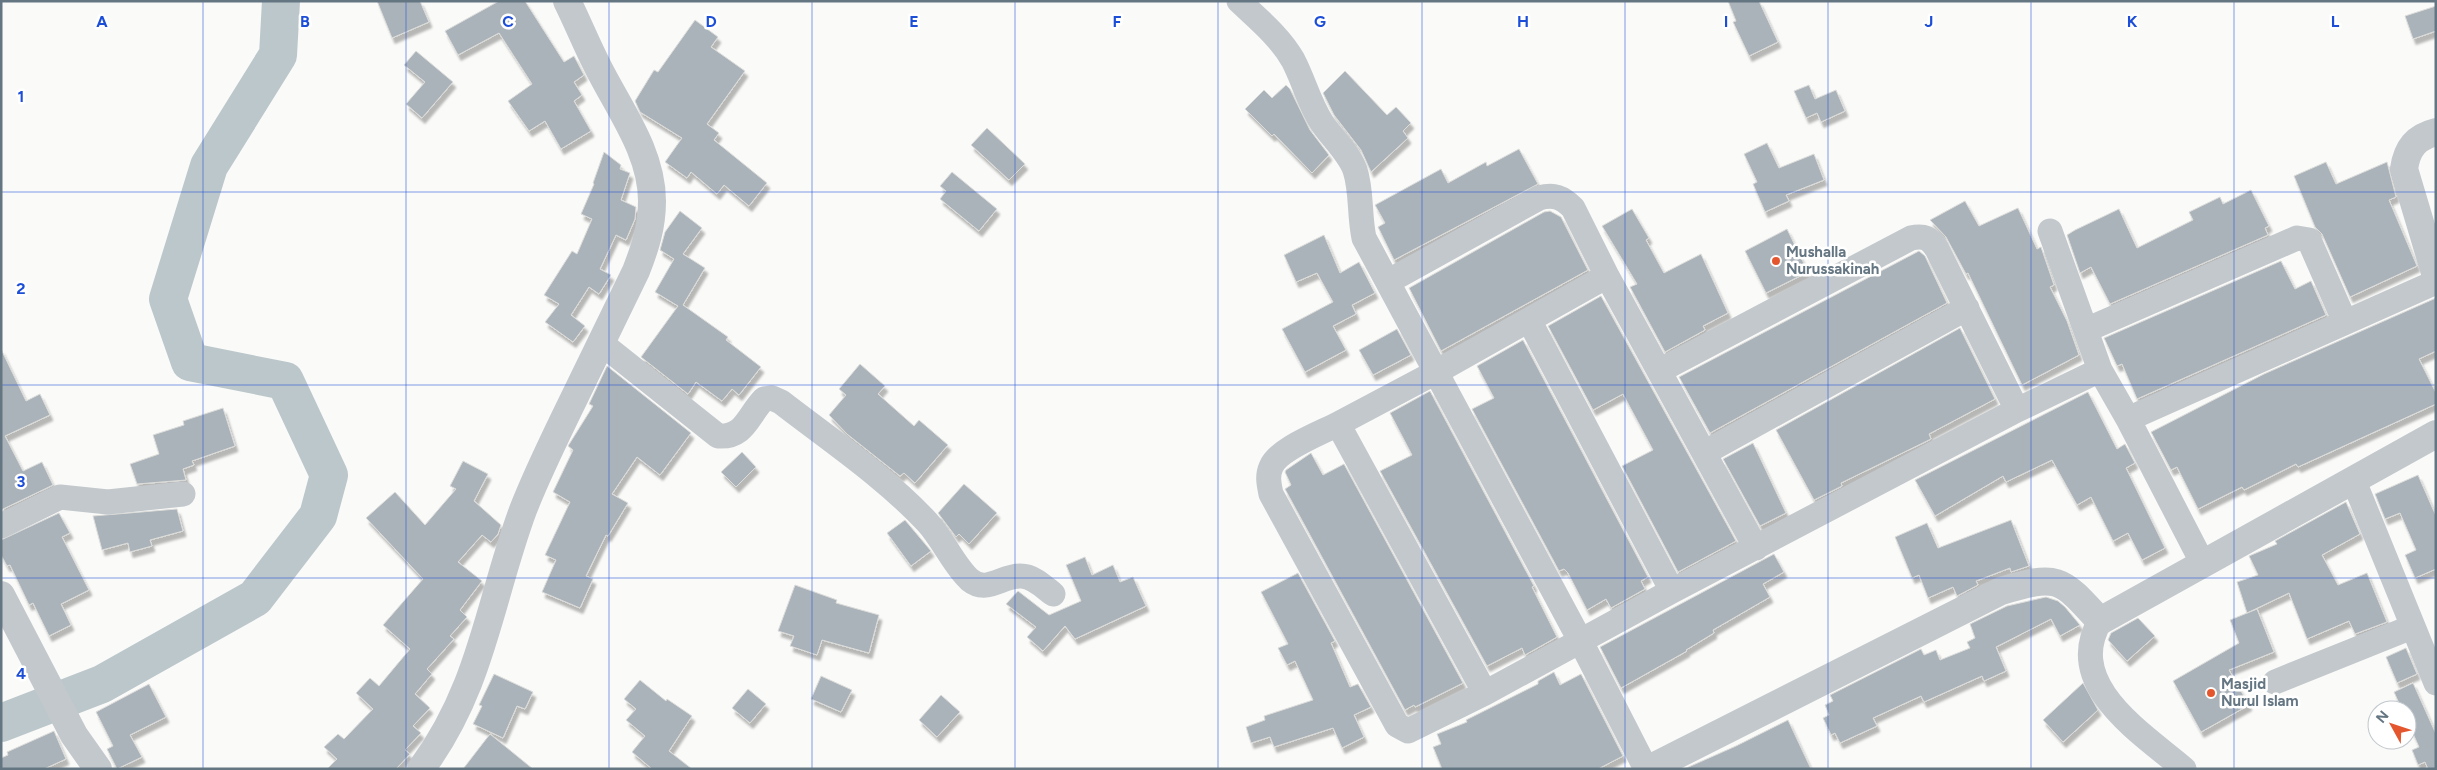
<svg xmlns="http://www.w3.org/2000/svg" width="2437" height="770" font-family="Figtree,sans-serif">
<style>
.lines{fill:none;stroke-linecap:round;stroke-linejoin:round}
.river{stroke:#bbc7cb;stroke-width:38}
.building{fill:#aab3b9;stroke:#dcdcda;filter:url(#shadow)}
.minor{stroke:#c3c8cc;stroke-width:25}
.tertiary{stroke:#c3c8cc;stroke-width:28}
.grid{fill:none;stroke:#1d4ed8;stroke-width:1;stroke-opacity:0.55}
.poi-dot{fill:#e4572e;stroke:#fff;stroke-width:2}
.labels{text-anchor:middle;stroke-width:5;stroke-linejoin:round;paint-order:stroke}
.poi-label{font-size:15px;font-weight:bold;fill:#657683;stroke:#fff;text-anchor:start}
.grid-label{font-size:16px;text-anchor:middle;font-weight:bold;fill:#1d4ed8;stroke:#fff;stroke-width:5;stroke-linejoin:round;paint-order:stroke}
</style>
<defs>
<filter id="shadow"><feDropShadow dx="3" dy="5.5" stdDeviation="1" flood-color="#0004"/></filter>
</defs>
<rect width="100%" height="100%" fill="#fafaf8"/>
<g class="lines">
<path class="river" d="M1,723L102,684L255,598L318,516L329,475L285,381L190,362L168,299L209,166L278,55L281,1"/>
</g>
<path class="building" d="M377,1H420L429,22L392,38Z
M499,1H525L564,62L574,56L584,75L574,82L582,95L574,101L591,131L561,149L545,121L529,131L508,101L532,84L499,33L458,55L445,31Z
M1728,1H1759L1778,42L1749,56L1733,22L1736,21Z
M2436,6V31L2413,39L2405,16Z
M695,20L718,37L711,47L745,71L707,124L719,133L714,140L767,183L749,206L724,185L717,194L691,172L687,178L665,162L682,138L640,112L635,101L654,70L658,72Z
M416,51L453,82L422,118L406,104L425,82L404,65Z
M1345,71L1387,115L1396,107L1411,123L1403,131L1408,138L1371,172L1361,150L1334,115L1323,93Z
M1286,85L1290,89L1310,130L1329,155L1312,173L1274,134L1272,136L1245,109L1264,90L1272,98Z
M1809,85L1815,99L1836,90L1845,111L1821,122L1817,113L1806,118L1794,91Z
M987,128L1025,164L1009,180L971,145Z
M1767,143L1779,168L1814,154L1824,180L1786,195L1789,201L1765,212L1753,184L1757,182L1744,154Z
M1519,149L1538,184L1394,260L1378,227L1385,223L1375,205L1441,169L1448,183L1486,162L1487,166Z
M604,152L621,165L620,169L630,173L621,200L636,207L635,219L626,240L616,235L600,269L611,275L599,294L589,287L571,315L585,326L573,342L545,322L559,304L544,295L572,251L577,254L592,219L581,214L594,184L593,183Z
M2326,162L2336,184L2387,162L2396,197L2389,200L2417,266L2350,297L2322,234L2315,227L2294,176Z
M952,172L997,209L979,231L940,199L946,191L940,186Z
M2251,190L2269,226L2265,228L2268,235L2110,304L2091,267L2080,273L2067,235L2075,230L2119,209L2137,248L2193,220L2189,212L2220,197L2223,204Z
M1965,201L1979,226L2018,208L2037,249L2041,247L2054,285L2050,287L2067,321L2079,355L2022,385L1968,273L1966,274L1946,237L1930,220Z
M1632,209L1649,238L1646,240L1664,273L1701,254L1728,313L1703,326L1705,330L1665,352L1630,287L1637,284L1602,226Z
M680,211L702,228L683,254L705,268L683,305L728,337L726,340L761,367L739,395L732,389L722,401L696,382L688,394L641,357L678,306L655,292L674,259L660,250L665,232Z
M1550,211L1561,217L1588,270L1441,351L1409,288L1544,212Z
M1787,229L1808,272L1766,293L1745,251Z
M1324,235L1340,273L1359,262L1375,293L1352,305L1356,314L1333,326L1346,350L1305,372L1282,329L1333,302L1317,273L1296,282L1284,255Z
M1919,251L1925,256L1947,303L1710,433L1679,377Z
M2281,261L2295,289L2311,281L2326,315L2137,399L2122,364L2117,366L2104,338Z
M1601,296L1736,541L1678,572L1622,466L1653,450L1623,394L1593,410L1548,326Z
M2436,298V351L2419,359L2436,393V404L2298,467L2296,464L2244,490L2242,487L2198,509L2177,467L2171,470L2151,432L2264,374Z
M1960,328L1995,399L1929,434L1931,439L1841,483L1842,486L1814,500L1776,430Z
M1397,329L1411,355L1373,375L1359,350Z
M1523,340L1648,577L1641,581L1645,589L1611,608L1606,599L1587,610L1568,573L1564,569L1559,571L1472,409L1494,398L1477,366Z
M1,349L26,401L40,394L50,415L5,436L23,471L42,462L53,485L1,510Z
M860,364L885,386L878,394L914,426L919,420L948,445L915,483L904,473L900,476L847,434L829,415L846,395L839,389Z
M607,366L691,433L660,475L637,457L612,494L628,503L608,536L606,535L586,576L593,579L580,608L542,592L556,560L545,555L570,502L553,492L573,450L568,446L593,406L589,404Z
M1430,391L1534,586L1532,587L1557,637L1525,655L1522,648L1487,666L1380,471L1412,455L1390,413Z
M2088,392L2117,449L2125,444L2135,463L2126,468L2165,548L2142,560L2128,533L2113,541L2091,497L2077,505L2052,460L2006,482L2003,476L1935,516L1915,480Z
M223,408L235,446L192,461L194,465L183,469L186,480L137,484L130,464L159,454L153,435L184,425L183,421Z
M1753,443L1786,513L1760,526L1723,459Z
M742,452L756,467L736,487L721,472Z
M1311,453L1323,475L1344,464L1463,683L1415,707L1414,705L1405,710L1285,489L1291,485L1285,472L1286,470Z
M463,461L488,474L474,501L501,525L498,534L491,542L482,535L458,562L482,581L460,610L467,617L450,636L454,639L427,669L432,674L415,694L430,708L413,726L421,733L405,750L410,754L396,769H327L337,759L324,747L338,734L344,739L373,709L356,693L370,678L379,686L410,649L383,625L423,579L366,518L395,492L425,525L456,489L450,486Z
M2418,475L2436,516V569L2415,578L2405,555L2416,550L2400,513L2385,519L2375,494Z
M964,484L997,513L969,544L959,534L956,537L938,513Z
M2346,502L2360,534L2322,555L2338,585L2367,573L2387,622L2355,634L2349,621L2307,639L2289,593L2247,613L2237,582L2258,575L2249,556L2277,544L2275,541Z
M177,509L183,531L150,540L152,546L130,552L128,543L102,550L93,516Z
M59,513L70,533L62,537L89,590L61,604L71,625L49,636L33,603L29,605L10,565L7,566L1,555V540Z
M905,520L931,551L911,566L887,533Z
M2011,520L2029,566L2011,572L2010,568L1976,581L1978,585L1957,596L1953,587L1928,598L1919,575L1912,578L1895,537L1927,523L1938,548Z
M1774,554L1784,572L1763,584L1770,597L1713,630L1714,633L1686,650L1687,651L1621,688L1600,647Z
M1085,557L1092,575L1113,565L1120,582L1133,577L1146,606L1075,639L1065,626L1043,651L1027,637L1036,627L1006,604L1018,591L1049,615L1081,601L1066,565Z
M1298,573L1335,641L1331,643L1350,687L1358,684L1371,707L1354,715L1364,737L1342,748L1333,728L1274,747L1270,737L1251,743L1246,727L1265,720L1264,716L1313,700L1295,661L1287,665L1278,648L1288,644L1261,592Z
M795,585L837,600L836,603L879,615L869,653L822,640L817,655L790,646L794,636L778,631Z
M2046,597L2058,601L2065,607L2080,625L2060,636L2051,619L1996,647L2006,671L1984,681L1982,676L1924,702L1921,696L1873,718L1877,726L1840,743L1835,733L1831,735L1823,718L1829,715L1825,705L1833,701L1830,695L1921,649L1924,655L1936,650L1940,660L1970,648L1967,642L1975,638L1970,624L2007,606Z
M2257,609L2274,652L2229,670L2249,705L2201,732L2173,681L2239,643L2230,620Z
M2138,618L2155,636L2127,661L2108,640L2111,633Z
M2406,648L2417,674L2397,683L2386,657Z
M1554,672L1560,685L1581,674L1623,756L1598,769H1442L1433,747L1441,744L1437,734L1467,722L1466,720L1538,684V681Z
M494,674L533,692L525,709L517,706L503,738L473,724L482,706L479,705Z
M821,676L852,690L841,712L811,699Z
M640,680L666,701L667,699L692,716L669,751L692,769H652L632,752L645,736L626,720L636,709L624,699Z
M2083,683L2098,710L2063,742L2043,720Z
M2413,683L2436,734V769H2428L2425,762L2418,765L2412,750L2419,747L2407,720V710H2402L2394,692Z
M149,684L166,717L130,735L142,757L117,769L107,749L113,746L96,712Z
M748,689L766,704L750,723L732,708Z
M941,695L960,712L937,737L919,720Z
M1788,720L1811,769H1684L1736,746Z
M54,731L66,759L44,769H1V758L8,755L7,752Z
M490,734L533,769H463Z"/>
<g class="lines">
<path class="minor" d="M1239,1C1258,19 1280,37 1293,60C1304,81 1309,103 1322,123C1332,138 1349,153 1355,170C1362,191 1359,215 1364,238L1581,642L1646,769
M2050,231L2100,370L2128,419L2202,562
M1389,281L1539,198C1554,194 1562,197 1573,208L1607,276L1756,548
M1529,320L1672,591
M2086,330L2297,238L2309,240L2345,322
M601,343L718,436C745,438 748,415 764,399L772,398L781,402C830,440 884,476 927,522C943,539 954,566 970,580C987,594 1003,575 1021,576C1033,576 1044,587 1053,594
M1659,371L1911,238C1924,235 1930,238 1937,249L2017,410
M2128,419L2436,282
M1338,424C1321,433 1278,449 1271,467C1267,476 1269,484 1271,494L1397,725L1408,731L1485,693L1672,591L2017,410L2100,370
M1704,453L1967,308
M2353,479L2436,683
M1,526L60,497L108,502L183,494
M2100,621C2063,685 2142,733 2184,769
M2275,682L2412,627
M1485,693L1338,424L1436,372L1607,276"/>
<path class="tertiary" d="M2436,132C2416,137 2407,148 2404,169L2436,276
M1,595L74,735L98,769
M421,769C482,687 489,602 523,510C535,479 550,448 565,417C588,369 612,320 636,271C645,248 652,227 652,201C652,152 619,109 598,67C587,46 578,23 567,1
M1649,769L2001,591C2058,574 2060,577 2100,621L2436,434"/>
</g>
<path class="grid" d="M203,1V769M406,1V769M609,1V769M812,1V769M1015,1V769M1218,1V769M1422,1V769M1625,1V769M1828,1V769M2031,1V769M2234,1V769M1,192H2436M1,385H2436M1,578H2436"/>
<g class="poi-dot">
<circle cx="1776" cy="261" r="5"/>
<circle cx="2211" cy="693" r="5"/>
</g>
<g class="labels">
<g class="poi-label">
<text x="1786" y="257">Mushalla<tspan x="1786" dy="17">Nurussakinah</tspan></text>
<text x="2221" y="689">Masjid<tspan x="2221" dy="17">Nurul Islam</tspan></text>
</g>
</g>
<g class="grid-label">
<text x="102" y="27">A</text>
<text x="305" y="27">B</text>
<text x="508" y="27">C</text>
<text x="711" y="27">D</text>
<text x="914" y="27">E</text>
<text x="1117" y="27">F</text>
<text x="1320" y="27">G</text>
<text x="1523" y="27">H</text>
<text x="1726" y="27">I</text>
<text x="1929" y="27">J</text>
<text x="2132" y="27">K</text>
<text x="2335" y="27">L</text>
<text x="21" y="102">1</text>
<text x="21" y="294">2</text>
<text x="21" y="487">3</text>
<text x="21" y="679">4</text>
</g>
<rect width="2437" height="770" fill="none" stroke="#657683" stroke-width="5"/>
<g transform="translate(2392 725) rotate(310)"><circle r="24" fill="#ffffff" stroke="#c1c8cd"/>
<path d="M0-4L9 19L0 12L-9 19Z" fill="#e4572e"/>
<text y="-8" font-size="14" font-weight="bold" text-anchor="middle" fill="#657683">N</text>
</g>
</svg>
